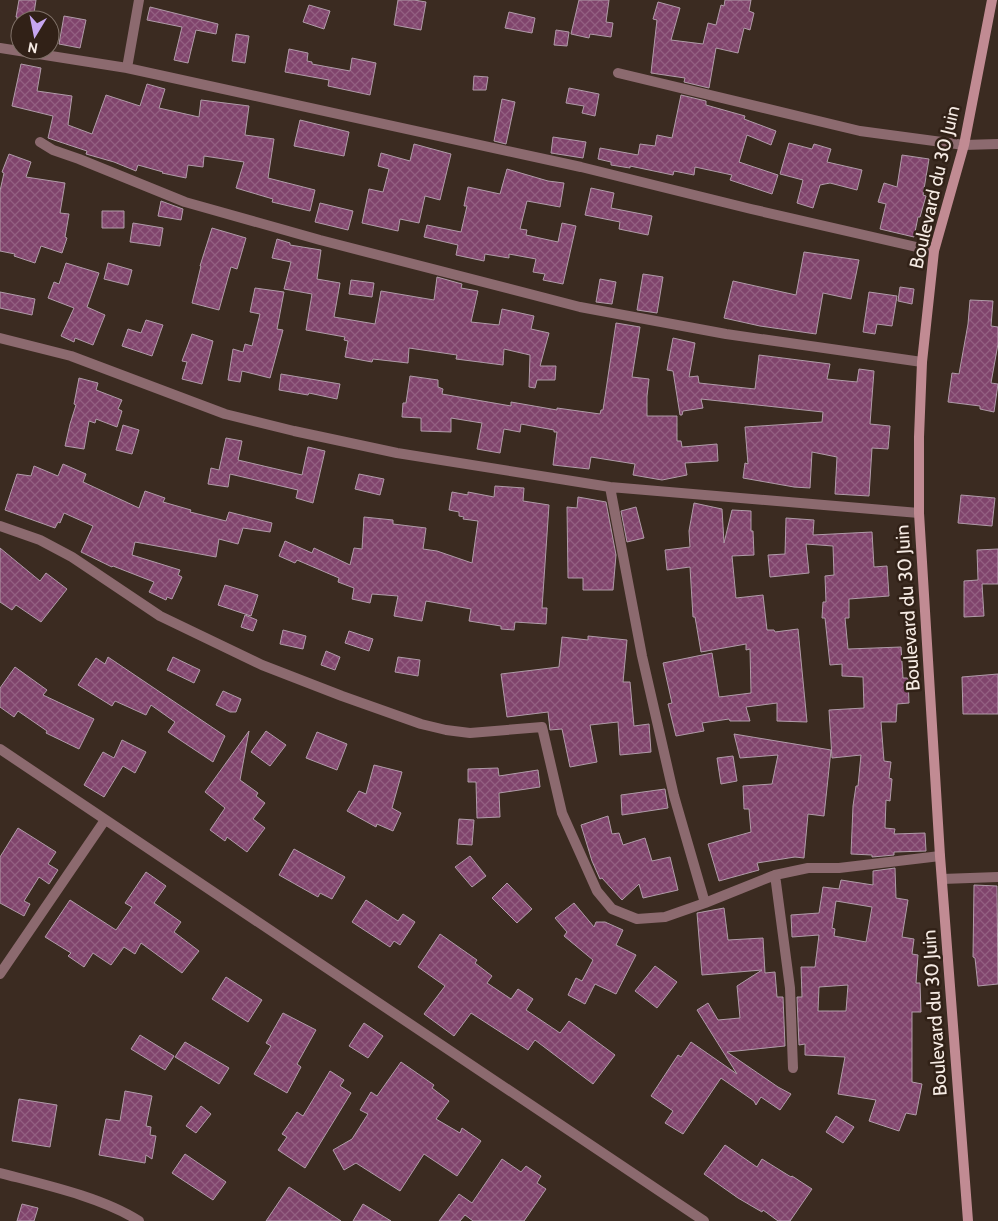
<svg xmlns="http://www.w3.org/2000/svg" width="998" height="1221" font-family="Cabin,sans-serif">
<style>
.building{fill:url(#building-cross-hatch);stroke:#b09ba8;fill-rule:evenodd}
.lines{fill:none;stroke-linecap:round;stroke-linejoin:round}
.street{stroke:#8c6a6f;stroke-width:10}
.secondary{stroke:#c18b93;stroke-width:10}
.labels{text-anchor:middle;stroke-width:5;stroke-linejoin:round;paint-order:stroke}
.street-label{font-size:19px;fill:#f6ebe4;stroke:#312117}
</style>
<defs>
<pattern id="building-cross-hatch" width="8" height="8" patternUnits="userSpaceOnUse" patternTransform="scale(1.25)"><rect width="8" height="8" fill="#80446c"/><path d="M0 0l8 8M0 8l8-8" fill="none" stroke="#935f81"/></pattern>
</defs>
<rect width="100%" height="100%" fill="#3b2b21"/>
<path class="building" d="M19,0H36L33,20H17V17H16Z
M398,0H414L426,2L421,30L394,25Z
M579,0H609L606,22L613,23L611,37L590,34L589,38L571,34Z
M725,0H751L749,11L754,13L750,30L744,28L738,53L716,48L709,88L684,82L685,78L651,73L657,20L653,19L658,2L680,8L671,40L703,44L708,23L716,25L721,5L724,6Z
M309,5L330,11L324,29L303,22Z
M150,7L218,24L216,34L196,30L188,63L174,60L182,27L147,20Z
M509,12L535,18L532,33L505,28Z
M64,16L86,20L80,48L59,44Z
M556,30L569,32L567,46L554,45Z
M236,34L249,36L245,63L232,61Z
M289,49L308,53L307,61L312,62V64L350,71L352,58L376,63L370,95L328,86L329,80L285,72Z
M21,64L41,68L37,91L72,96L68,125L92,134L106,95L140,106L147,84L165,89L159,108L199,117L201,100L249,106L245,135L274,139L268,178L315,190L310,211L272,202L273,199L236,188L244,162L204,156L203,167L188,165L186,178L162,173L163,172L138,165L136,171L114,162L86,154L87,151L48,138L53,116L12,106Z
M474,76L488,77L486,90H473Z
M569,88L599,94L595,116L582,113L584,106L566,103Z
M681,95L706,101V105L745,116L744,119L776,131L771,145L747,135L739,162L778,175L772,194L730,180L732,175L695,167L694,175L674,171L673,175L630,166V168L611,165V162L598,159L600,148L638,155L640,144L655,146L657,135L672,138Z
M502,99L515,102L506,144L494,141Z
M300,120L349,132L344,156L294,146Z
M553,137L586,142L583,158L551,153Z
M789,143L812,149L814,144L831,149L827,162L862,170L857,190L830,183L820,185L813,208L797,203L803,180L780,174Z
M414,144L451,154L440,200L425,196L419,223L400,219L398,231L362,223L369,189L383,192L389,169L378,166L381,153L410,161Z
M9,154L31,162L26,177L65,183L60,213L69,214L65,237L67,238L62,253L41,246L35,263L14,256L15,254L0,251V191L4,173L2,172Z
M902,155L929,159L923,195L926,196L920,217H918L914,237L880,229L886,204L878,202L884,183L897,187Z
M507,169L548,181L564,183L560,207L527,201L520,229L527,230L526,235L558,242L562,223L576,226L563,284L543,280L545,274L533,272L536,259L509,254V258L485,254L484,261L456,255L458,245L424,237L427,225L461,232L467,206H464L468,187L500,194Z
M591,188L614,193L611,208L652,216L648,235L619,229L620,222L585,215Z
M161,201L183,209L181,220L158,216Z
M320,203L353,211L348,230L315,222Z
M102,211H124V228H102Z
M133,223L163,228L160,246L130,242Z
M212,228L246,238L237,269L231,267L219,310L192,303L201,266H200Z
M277,239L290,243V245L321,250L317,279L340,283L334,317L375,324L381,291L434,300L437,277L462,284L461,288L478,291L471,322L499,325L502,309L534,316L531,329L549,333L540,366H556L555,380H537L535,388L529,387L530,355L504,349L503,365L456,359L457,355L409,348L408,363L373,359L372,362L345,357L348,341L344,340L345,337L306,330L312,294L284,289L291,262L272,258Z
M804,252L859,260L851,299L823,293L816,334L760,326L724,318L733,281L796,295Z
M66,263L99,273L87,307L105,315L93,345L75,338L74,342L61,336L74,308L48,298L54,282L59,284Z
M108,263L132,270L128,285L104,279Z
M643,274L663,277L657,313L637,310Z
M600,279L616,282L612,304L596,302Z
M351,280L374,283L372,297L349,294Z
M900,287L914,289L912,304L898,301Z
M255,288L284,292L277,329L283,330L270,378L242,371L240,382L228,380L233,349L243,352L245,344L252,346L260,314L250,312Z
M0,292L35,299L32,315L0,308Z
M869,292L897,296L892,326L877,324L875,334L863,332Z
M970,300L993,301L991,326L998,327V344L991,383L998,384L994,412L980,409V406L948,402L952,373L959,374L968,324Z
M146,320L163,325L152,356L122,346L128,329L141,333Z
M616,323L640,327L632,377L649,379L647,396V416H677V441H681L682,447L717,444L718,461L685,463L687,475L662,480L633,475L635,464L591,457L589,469L553,465L557,432H554V430L521,424L520,432L504,429L500,453L477,449L482,423L451,418V432L421,431V418L402,417L403,403H406L410,376L438,380V387L443,389L442,394L511,406V402L557,410V408L600,414L601,410H603Z
M192,334L213,341L202,384L182,379L187,362L182,361Z
M673,338L695,343L689,377L698,376L699,383L755,389L759,355L830,364L827,379L857,382L859,369L874,371L870,424L890,426L888,449L872,448L869,496L835,494L837,457L812,452L810,488L794,487L743,478L745,463L748,464L745,427L822,422L823,412L701,399L703,408L683,411L682,415H680L673,371L667,370Z
M281,374L340,384L337,399L309,393L308,395L279,390Z
M79,378L98,383L96,390L122,400L118,409L122,411L117,427L96,419L95,423L89,421L84,449L65,446L70,424L76,405L74,404Z
M123,425L139,430L132,454L116,450Z
M226,438L242,441L238,460L302,475L308,447L325,451L313,503L296,498L298,490L230,474L228,487L208,484L211,468L219,470Z
M63,464L86,474L83,482L139,508L145,491L165,498L163,502L191,510L190,512L226,521L229,512L272,523L270,532L243,528L238,544L219,539L216,557L135,542L132,555L180,570L178,575L182,577L172,599L167,597L166,600L149,592L154,582L113,566L112,567L81,552L93,526L64,513L60,523L58,522L55,528L5,510L17,474L31,476L34,466L58,476Z
M359,474L384,479L380,495L355,489Z
M495,486L524,488L523,501L549,505L542,608H547L546,624L515,622L514,630L501,629V626L469,621L471,609L426,601L422,621L394,616L398,596L372,594L370,603L352,599L354,588L338,582L339,578L297,560L295,563L279,556L285,541L312,553L314,548L350,565L354,548L362,549L364,517L393,520V524L426,528L423,549L437,551L472,563L478,521L463,519L464,517L459,516V512L449,510L452,492L468,495V492L494,497Z
M961,495L995,498L992,526L958,523Z
M578,497L606,502L616,555L613,590H583V578H568L567,507L577,508Z
M694,503L722,509L724,543L732,510L751,511V531H753L754,555L732,556L736,598L763,595L767,630H774L775,632L798,629L807,722L777,721V703L746,707L750,721H730L729,719L702,723L704,731L676,736L668,704L672,703L663,663L712,653L719,697L751,693L750,649L746,650V644L701,652L695,617H693L690,567L667,570L665,550L690,547L689,531Z
M636,507L644,538L627,542L621,511Z
M786,518L814,520L813,535L872,532L874,567L887,566L889,596L849,599V618H845L848,649L901,647L903,678H908L909,703L897,704L896,722H881L884,761L891,762L889,778L892,779L890,801L886,800L885,828L895,829L894,834L925,833L926,851L894,852V855L872,857V855L851,854L853,806L856,786H858L861,755L832,758L829,710L864,708L863,677L842,676V664L830,665L825,618H822L823,602H826L825,576L834,575L833,546L806,544L809,573L770,577L768,555L785,554Z
M0,548L40,581L46,573L67,589L41,622L16,605L12,610L0,602Z
M998,549V584H982L984,616L964,617V581L978,580L977,550Z
M225,585L258,595L251,616L218,605Z
M245,615L257,620L253,631L241,627Z
M283,630L306,636L303,649L280,644Z
M349,631L373,639L369,651L345,643Z
M588,636L627,640L623,682H630L634,726L649,724L651,752L620,755L618,722L590,725L597,762L570,767L562,729L550,730L548,712L507,717L501,674L559,667L562,637L588,640Z
M326,651L340,657L335,670L321,665Z
M108,657L225,736L213,762L168,732L175,722L151,705L146,715L115,701L112,706L78,685L96,658L105,664Z
M173,657L200,670L194,683L167,670Z
M398,657L420,660L418,676L395,672Z
M15,667L47,690L43,695L94,719L79,749L46,733L47,731L18,711L14,717L0,707V688Z
M998,674V714H963L962,677Z
M223,691L241,699L236,712H230L216,705Z
M249,731L240,780L258,793L256,796L265,803L253,819L265,828L247,852L227,837L225,841L210,830L225,808L205,792Z
M266,731L286,745L270,766L251,752Z
M317,732L347,744L337,770L306,758Z
M734,734L831,750L824,816L808,814L804,858L795,857L757,863L759,870L719,881L708,844L751,832L749,809H744L743,786L772,784L778,755L740,758Z
M122,740L146,752L135,773L123,766L104,797L84,785L103,752L114,758Z
M733,756L737,781L721,784L717,758Z
M374,765L402,772L392,808L401,813L393,831L377,824L376,827L347,811L359,791L366,794Z
M498,768L499,776L538,770L540,787L499,793L500,817L477,818L476,782H468V769Z
M665,789L668,808L622,815L621,795Z
M608,816L612,834L619,833L623,845L645,838L652,861L670,857L678,890L643,898L639,884L622,900L602,878L600,879L592,861L581,825Z
M459,819L474,820L472,845L457,844Z
M18,828L56,852L48,864L58,870L49,884L39,877L24,901L30,904L24,916L0,903V857Z
M294,849L345,877L332,899L320,893L318,897L279,875Z
M470,856L486,876L472,887L455,867Z
M895,868L896,898L908,900L902,937L914,939L912,954L918,955L916,983H920L921,1012H912V1082L922,1084L916,1115L906,1113L899,1131L869,1121L876,1100L838,1094L845,1057L805,1055V1044L799,1045L797,997H802L801,967H815L819,935L792,937L791,915L819,913L823,887L839,889L841,880L873,885V871ZM836,901L872,907L866,942L834,936L835,929L832,928ZM848,985L846,1011H818L819,987Z
M146,872L166,886L154,903L181,922L174,932L199,951L182,973L141,943L135,954L124,947L111,965L93,953L84,967L68,956L71,953L45,937L70,900L116,930L132,907L125,903Z
M507,883L532,909L517,923L492,898Z
M974,885L997,886L998,984L978,986L975,958L973,957Z
M366,900L398,921L403,914L415,922L400,945L394,941L390,947L352,922Z
M574,903L594,927L596,922H605L623,930L616,945L636,955L616,994L595,984L585,1004L568,995L576,978L582,981L593,960L564,936L567,932L555,918Z
M724,908L728,940L763,938L765,973L775,972L777,997H783L785,1046L727,1052L778,1087L791,1094L780,1110L761,1097L756,1105L754,1101L721,1078L683,1134L665,1123L673,1111L651,1096L678,1055L681,1057L691,1042L737,1074L697,1010L708,1003L718,1020L740,1018L737,986L762,970L702,975L697,913Z
M440,934L477,960L475,963L492,976L487,983L511,999L518,989L533,999L526,1010L560,1033L569,1021L615,1055L593,1084L535,1040L528,1050L471,1013L454,1036L424,1014L445,986L418,967Z
M655,966L677,982L657,1008L635,991Z
M226,977L262,1000L248,1022L212,999Z
M283,1013L316,1030L297,1064L301,1067L287,1093L254,1074L271,1046L266,1043Z
M364,1023L383,1036L368,1058L349,1046Z
M140,1035L174,1056L165,1070L131,1049Z
M185,1042L229,1068L219,1084L175,1057Z
M401,1062L434,1085L432,1088L449,1101L436,1119L460,1133L462,1128L481,1141L457,1176L424,1154L400,1191L356,1163L344,1170L333,1150L352,1139L368,1114L360,1110L371,1092L377,1096Z
M330,1071L344,1080L340,1086L351,1093L305,1168L278,1150L287,1137L282,1134L297,1112L303,1116Z
M125,1091L152,1096L146,1126L151,1127L150,1135L156,1136L152,1159L146,1155L145,1163L99,1155L106,1119L120,1121Z
M19,1099L57,1105L50,1147L12,1141Z
M201,1106L211,1114L196,1133L186,1126Z
M836,1116L854,1127L843,1143L826,1132Z
M725,1145L757,1167L762,1159L791,1177L792,1176L812,1189L790,1221H778L763,1210L762,1212L738,1198L704,1174Z
M185,1154L226,1182L213,1200L172,1173Z
M502,1159L521,1172L526,1166L541,1176L537,1183L546,1189L524,1221H473L465,1215L460,1221H439L459,1194L472,1203Z
M289,1187L341,1221H266Z
M22,1204L38,1208L34,1221H17Z
M363,1204L391,1221H353Z"/>
<g class="lines">
<path class="street" d="M0,48L127,68L581,167L751,209L934,251
M127,68L139,0
M618,73L860,131L964,145L998,144
M40,142L53,150L79,159L185,202L320,240L580,307L726,334L922,362
M0,338L71,356L225,414L294,431L397,453L610,487L919,513
M610,487L642,656L674,796L705,903
M0,526L40,540L72,557L160,616L262,665L342,696L421,724L446,730L470,733L542,727L562,813L597,891L612,909L637,919L665,917L705,903L775,875L808,868H839L940,856
M0,749L704,1221
M775,875L790,988L793,1068
M942,879L998,877
M0,974L105,820
M0,1173C42,1184 102,1197 139,1221"/>
<path class="secondary" d="M968,1221L940,856L919,513V437L922,362L934,251L964,145L992,0"/>
</g>
<g class="labels">
<g class="street-label">
<text transform="translate(934 187) rotate(-77)" y="7">Boulevard du 30 Juin</text>
<text transform="translate(907 608) rotate(-94)" y="7">Boulevard du 30 Juin</text>
<text transform="translate(934 1013) rotate(-94)" y="7">Boulevard du 30 Juin</text>
</g>
</g>
<g transform="translate(35 35) rotate(190)"><circle r="24" fill="#312117" stroke="#807269"/>
<path d="M0-4L9 19L0 12L-9 19Z" fill="#c6a6f0"/>
<text y="-8" font-size="14" font-weight="bold" text-anchor="middle" fill="#f6ebe4">N</text>
</g>
</svg>
